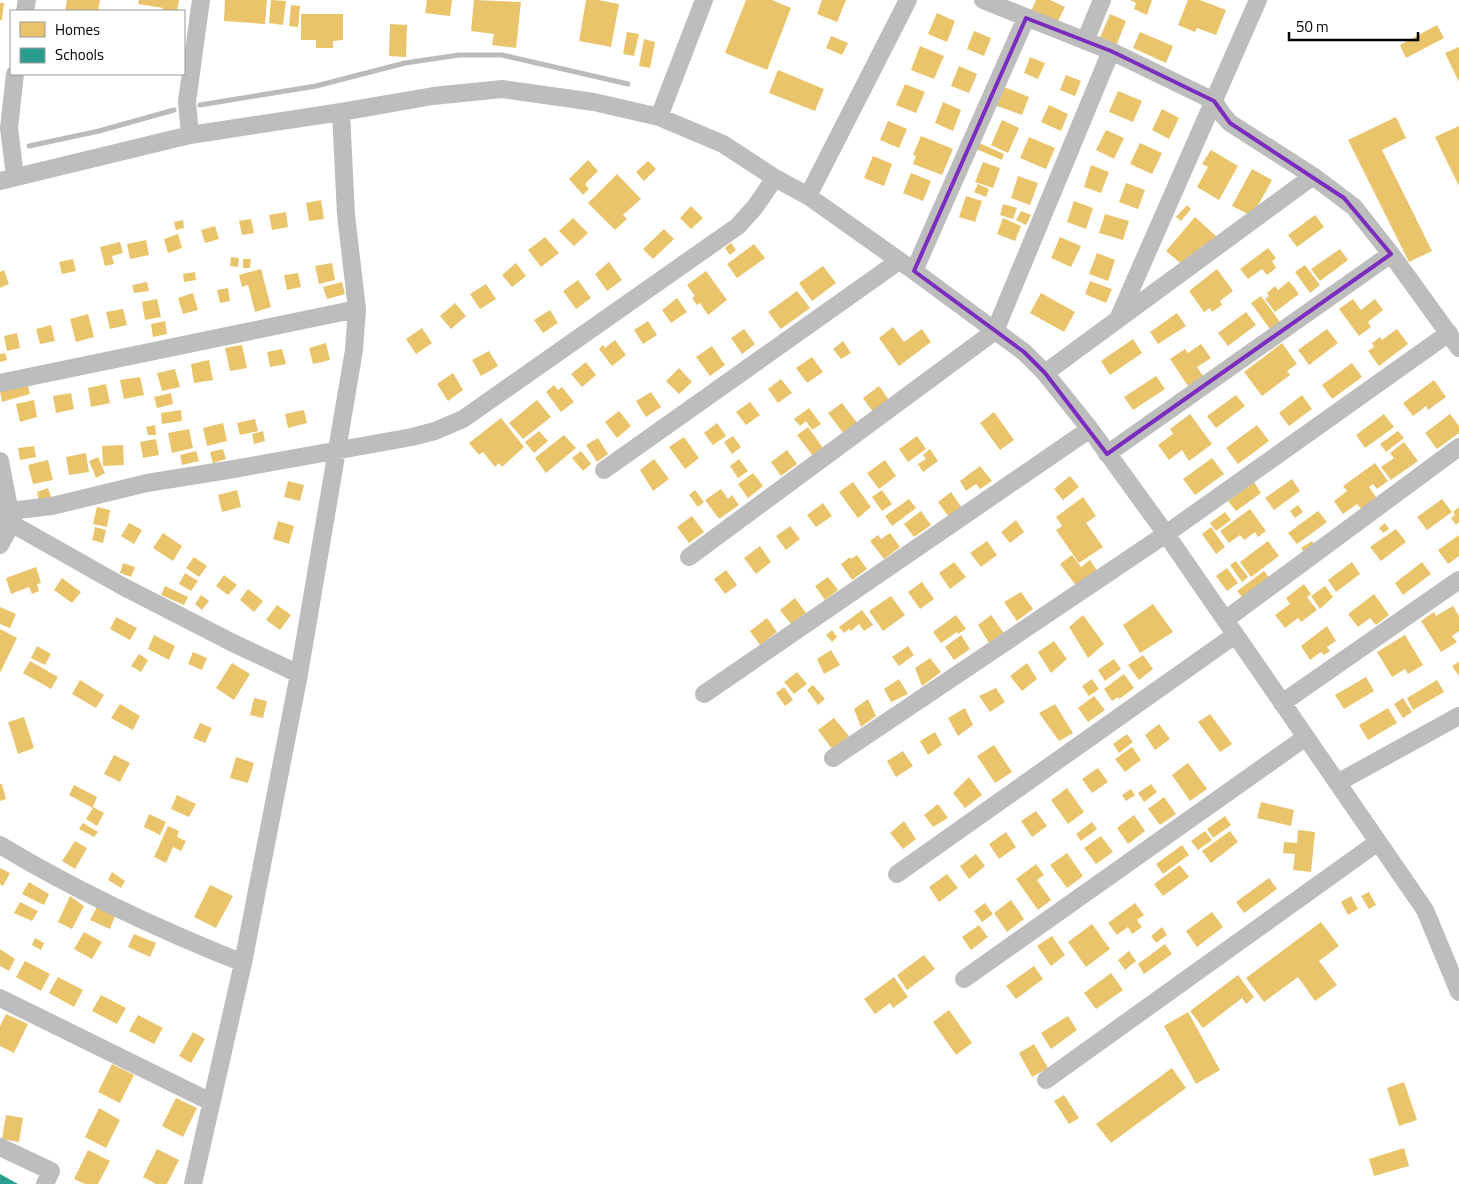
<svg xmlns="http://www.w3.org/2000/svg" width="1459" height="1184" font-family="'Titillium Web',sans-serif">
<style>
.homes{fill:#e9c46a}
.schools{fill:#2a9d8f}
.lines{fill:none;stroke-linecap:round;stroke-linejoin:round}
.stream{stroke:#bbb;stroke-width:5}
.minor{stroke:#bdbdbd;stroke-width:18}
.marked{fill:none;stroke:#7b2cbf;stroke-width:4;stroke-linejoin:round}
</style>
<rect width="100%" height="100%" fill="#fff"/>
<path class="homes" d="M67,0H100L98,11H65Z
M139,0H179L177,11H162L163,8L138,4Z
M225,0H267L265,24L224,21Z
M271,0L286,1L283,25L269,23Z
M427,0H452L450,16L425,13Z
M474,0L521,2L516,48L492,45L494,34L471,31Z
M586,0H598L619,4L611,47L579,41Z
M746,0H772L791,8L767,70L725,53Z
M822,0H846L837,22L817,14Z
M1036,0H1050L1065,7L1057,23L1031,11Z
M1130,0H1152L1147,15L1134,9L1136,3Z
M1188,0H1200L1226,10L1216,35L1197,28L1195,32L1178,25Z
M0,3H4L2,20H0Z
M291,5L300,6L298,27L289,26Z
M937,13L955,21L947,42L928,34Z
M301,14H343V40L333,41V48H316V40H301Z
M1110,14L1126,21L1116,46L1099,40Z
M390,24L407,25L406,57L389,56Z
M1437,25L1444,38L1406,58L1400,45Z
M974,31L991,38L984,56L967,49Z
M627,32L639,34L634,56L623,54Z
M1140,32L1173,46L1166,63L1133,48Z
M831,36L848,43L842,55L826,48Z
M644,39L655,42L650,68L639,66Z
M920,46L944,56L934,79L911,70Z
M1459,47V82L1445,53Z
M1030,57L1045,63L1038,79L1024,73Z
M959,66L977,74L969,93L951,86Z
M778,70L824,89L815,111L769,93Z
M1066,75L1081,81L1075,96L1060,90Z
M905,84L925,92L916,113L896,105Z
M1004,87L1029,97L1022,115L997,106Z
M1118,91L1142,101L1133,122L1109,112Z
M943,102L961,110L953,131L935,123Z
M1049,105L1068,114L1061,131L1041,122Z
M1162,109L1179,118L1169,139L1152,130Z
M1396,117L1406,138L1382,150L1432,251L1409,262L1348,140Z
M1002,120L1019,128L1008,153L991,145Z
M888,121L907,129L899,148L880,140Z
M1459,126V186L1435,137Z
M1106,130L1124,138L1114,159L1096,150Z
M921,136L953,149L942,175L913,164L916,156L913,155Z
M1029,137L1055,148L1046,169L1020,158Z
M979,143L1004,154L1002,160L976,149Z
M1140,143L1162,153L1152,174L1130,164Z
M1211,150L1238,166L1219,200L1197,187L1208,167L1202,164Z
M873,156L892,164L884,186L864,178Z
M588,160L598,171L585,184L589,189L583,195L569,179Z
M648,161L656,169L644,181L636,172Z
M983,162L1000,168L993,188L975,182Z
M1091,165L1109,172L1101,193L1084,187Z
M1252,169L1272,180L1252,216L1232,206Z
M911,173L931,181L923,201L903,193Z
M617,174L641,199L623,215L627,219L615,230L588,203Z
M1018,176L1038,183L1030,205L1011,198Z
M1126,183L1145,190L1138,209L1119,202Z
M978,184L989,189L986,197L974,192Z
M966,196L982,201L975,222L959,217Z
M321,200L324,219L309,221L306,203Z
M1074,201L1093,208L1086,229L1067,222Z
M1003,204L1017,208L1013,219L1000,215Z
M1187,205L1191,209L1181,221L1176,217Z
M691,206L703,218L691,229L680,218Z
M1021,211L1031,215L1026,225L1016,220Z
M286,212L288,227L272,230L269,215Z
M1105,214L1129,221L1123,240L1099,233Z
M1315,215L1324,227L1297,247L1288,235Z
M1195,217L1217,237L1208,249L1203,245L1184,266L1166,251Z
M573,218L588,233L574,246L559,231Z
M1003,218L1021,226L1015,241L997,234Z
M251,219L254,233L242,235L239,221Z
M183,220L184,228L176,230L174,222Z
M215,226L219,239L205,243L201,230Z
M664,229L674,239L653,259L643,249Z
M178,234L182,248L168,253L164,239Z
M545,237L559,253L541,267L528,250Z
M1060,237L1081,246L1071,267L1051,258Z
M146,240L149,255L130,259L127,244Z
M120,242L123,253L112,256L114,264L105,266L100,247Z
M731,243L736,250L730,255L725,248Z
M754,244L765,258L737,278L727,264Z
M1268,248L1276,258L1272,261L1276,268L1267,275L1262,269L1248,279L1240,269Z
M1340,249L1348,260L1320,281L1311,269Z
M1097,253L1115,260L1108,281L1089,274Z
M231,257L239,258L238,267L230,266Z
M73,259L76,271L62,274L59,262Z
M243,259H251L250,268H243Z
M609,262L622,280L607,291L595,274Z
M332,263L335,280L319,284L315,266Z
M516,263L526,276L512,287L502,275Z
M1305,265L1320,285L1310,293L1295,272Z
M823,266L836,283L812,301L799,283Z
M261,269L271,307L255,312L248,285L242,287L239,275Z
M1217,269L1233,291L1220,301L1222,305L1212,312L1210,308L1204,312L1189,291Z
M4,270L9,284L0,288V272Z
M706,271L727,300L708,315L700,303L697,305L692,298L695,296L687,285Z
M195,272L196,280L184,282L183,274Z
M298,273L301,287L287,290L284,275Z
M578,280L591,298L576,309L563,291Z
M1090,281L1112,289L1106,303L1085,294Z
M1289,281L1299,294L1275,312L1265,299L1269,296L1267,293L1275,286L1278,290Z
M147,282L149,291L134,293L132,285Z
M342,282L345,294L327,299L323,287Z
M486,284L496,299L480,309L470,294Z
M228,288L230,301L220,303L217,290Z
M797,291L810,308L781,329L768,312Z
M193,293L198,310L183,314L178,298Z
M1041,293L1075,312L1064,332L1030,313Z
M1261,296L1280,322L1270,329L1251,303Z
M677,298L687,312L671,323L662,310Z
M157,299L161,317L145,320L142,302Z
M1353,299L1361,310L1375,299L1383,310L1368,322L1371,327L1359,336L1339,309Z
M455,303L466,316L451,329L440,316Z
M123,309L127,325L110,329L106,312Z
M550,310L558,323L543,333L534,320Z
M1246,312L1256,325L1228,346L1218,333Z
M1177,313L1186,326L1158,344L1150,332Z
M88,314L94,337L76,342L70,319Z
M165,321L167,334L153,337L151,324Z
M648,321L657,335L643,344L634,330Z
M51,325L55,341L40,344L36,329Z
M893,327L904,342L922,329L931,342L899,366L879,338Z
M422,328L432,343L416,354L406,339Z
M744,329L755,344L742,354L731,338Z
M1327,329L1338,343L1309,365L1298,350Z
M1397,329L1408,344L1379,366L1368,351L1374,347L1372,343L1380,337L1382,340Z
M17,333L20,348L7,351L4,336Z
M1133,339L1142,353L1110,375L1101,361Z
M615,340L626,355L612,366L599,349L603,345L605,348Z
M843,341L851,353L841,359L833,349Z
M326,343L330,360L313,364L309,348Z
M1282,343L1297,364L1287,371L1290,375L1262,396L1244,372Z
M1201,344L1211,358L1197,367L1203,376L1188,386L1170,359L1185,349L1188,353Z
M242,345L247,368L230,371L225,348Z
M712,346L725,365L710,376L696,357Z
M282,349L286,364L270,367L267,352Z
M489,351L498,366L481,376L472,360Z
M5,353L7,360L0,362V354Z
M812,357L823,372L807,383L796,368Z
M209,360L213,380L194,383L191,364Z
M586,362L596,375L582,387L571,374Z
M1352,363L1362,377L1332,399L1322,385Z
M679,368L692,382L679,394L666,381Z
M175,369L180,387L162,391L157,373Z
M453,373L463,390L448,401L437,384Z
M1156,376L1165,389L1133,410L1124,397Z
M140,377L144,395L124,399L120,380Z
M781,379L792,393L778,403L768,389Z
M1434,380L1446,397L1428,410L1426,406L1413,416L1403,403Z
M27,383L30,394L2,402L0,391Z
M106,384L110,403L91,407L88,388Z
M554,385L558,390L562,387L574,402L561,412L546,392Z
M879,386L889,400L873,412L863,398Z
M651,392L661,407L646,417L636,401Z
M71,393L74,409L56,413L53,396Z
M171,393L173,404L157,408L154,397Z
M1236,395L1245,406L1216,428L1207,416Z
M1302,395L1312,409L1289,426L1279,413Z
M34,400L37,417L20,422L16,404Z
M537,400L551,417L523,439L509,423Z
M750,402L760,415L746,425L736,412Z
M842,403L858,424L844,434L828,413Z
M809,408L821,424L812,430L806,421L800,426L794,419Z
M181,410L182,421L162,424L161,413Z
M304,410L307,423L288,428L285,414Z
M619,411L631,426L617,438L605,422Z
M994,412L1014,440L1000,450L980,423Z
M1190,414L1212,444L1189,461L1182,450L1169,460L1158,445L1173,434L1170,429Z
M1384,414L1394,427L1365,448L1356,435Z
M1450,414L1459,426V433L1437,449L1425,433Z
M501,418L524,447L502,467L499,463L495,467L483,452L479,455L469,443Z
M255,419L258,431L240,435L237,423Z
M223,423L227,441L207,446L203,428Z
M717,423L726,436L713,445L704,433Z
M155,425L156,435H148L146,427Z
M1257,425L1269,441L1238,464L1226,448Z
M808,427L823,448L813,456L797,435Z
M189,429L193,448L172,453L168,433Z
M263,431L265,441L254,444L252,434Z
M539,431L548,441L534,453L525,442Z
M1398,431L1404,438L1386,452L1380,444Z
M564,435L576,448L546,473L535,458Z
M733,436L741,447L732,454L724,442Z
M917,436L926,449L908,462L899,449Z
M684,437L699,458L685,469L669,447Z
M598,438L608,454L597,462L586,445Z
M156,439L159,455L143,458L140,442Z
M1404,442L1418,461L1391,480L1381,467L1394,458L1390,453Z
M123,445L124,465L103,466L102,446Z
M34,446L36,457L20,460L18,448Z
M223,449L226,459L213,463L210,452Z
M930,449L938,461L923,472L918,464L926,459L923,455Z
M787,450L797,464L781,476L771,462Z
M196,451L199,461L182,465L180,455Z
M581,451L591,464L583,471L572,458Z
M86,453L89,472L69,475L66,457Z
M98,457L105,473L96,478L89,461Z
M1212,458L1224,474L1195,495L1183,479Z
M654,459L669,479L653,491L640,470Z
M739,459L748,471L738,478L730,466Z
M48,460L53,480L33,484L28,465Z
M885,460L896,476L879,489L867,473Z
M1375,463L1388,481L1377,489L1373,484L1369,487L1378,500L1363,511L1357,504L1343,514L1334,501L1347,491L1343,486Z
M980,466L992,481L980,489L976,484L966,491L960,481Z
M753,473L763,486L748,498L738,484Z
M1070,476L1079,487L1063,500L1054,489Z
M1292,479L1300,491L1274,510L1265,498Z
M288,481L304,485L300,501L284,497Z
M853,482L871,507L858,518L839,492Z
M1254,482L1261,493L1236,511L1228,501Z
M48,488L51,497L39,501L37,492Z
M721,489L728,499L732,495L739,505L719,519L705,500Z
M237,490L241,507L222,512L218,495Z
M695,490L704,502L698,507L689,495Z
M882,490L892,504L882,511L872,497Z
M951,492L964,511L951,520L938,502Z
M1083,497L1096,516L1086,523L1103,547L1079,563L1056,530L1062,526L1056,517Z
M909,499L916,508L892,526L885,516Z
M1442,499L1452,512L1427,530L1417,517Z
M823,503L832,516L816,527L807,515Z
M1298,505L1303,512L1295,518L1290,511Z
M97,507L110,510L107,527L93,524Z
M1459,507V522L1456,525L1451,518L1455,515L1453,512Z
M1250,509L1266,531L1258,537L1255,532L1244,540L1240,535L1229,543L1220,531Z
M921,511L931,525L914,537L904,524Z
M1318,511L1327,522L1297,544L1288,533Z
M1225,512L1231,520L1216,531L1210,523Z
M692,516L704,532L689,543L677,527Z
M1016,520L1024,532L1010,543L1001,532Z
M278,521L294,526L289,544L273,539Z
M129,523L142,530L134,544L121,536Z
M1385,523L1389,529L1383,533L1379,528Z
M790,526L800,539L786,550L776,536Z
M95,527L106,530L103,543L92,540Z
M1211,527L1225,547L1216,554L1202,534Z
M1396,529L1406,542L1381,561L1370,547Z
M163,533L182,546L173,561L153,548Z
M890,533L900,547L884,559L870,541L878,535L881,539Z
M1459,535V556L1448,564L1438,550Z
M987,541L997,555L981,567L970,553Z
M1268,541L1279,556L1251,577L1240,562Z
M1312,541L1317,548L1306,555L1301,548Z
M760,546L771,562L756,574L744,558Z
M857,555L867,569L852,580L841,564L850,557L851,559Z
M1072,555L1081,567L1090,560L1098,572L1077,587L1060,564Z
M194,557L207,566L199,577L186,568Z
M1236,561L1248,577L1242,582L1230,565Z
M954,562L966,577L950,589L939,573Z
M1352,562L1360,574L1336,592L1328,580Z
M1422,562L1431,574L1403,595L1395,583Z
M123,563L135,567L131,577L120,573Z
M36,567L41,583L37,584L39,591L32,594L29,587L11,594L6,578Z
M1227,568L1238,583L1227,591L1216,576Z
M726,570L737,585L725,594L714,579Z
M1264,571L1272,581L1245,601L1237,591Z
M185,573L198,581L191,591L179,584Z
M224,575L237,585L228,595L216,586Z
M828,577L838,590L825,600L815,586Z
M62,578L81,592L72,603L54,590Z
M922,582L934,599L920,609L908,592Z
M1304,584L1311,594L1307,597L1317,610L1301,622L1298,618L1285,628L1275,615L1290,604L1286,598Z
M165,586L188,597L184,605L161,595Z
M1325,586L1333,597L1320,609L1311,596Z
M248,589L263,601L254,612L240,600Z
M1021,592L1033,609L1017,621L1004,602Z
M1374,594L1389,615L1376,625L1370,618L1358,627L1348,614Z
M201,595L209,601L202,610L195,604Z
M891,596L905,615L883,631L869,611Z
M795,598L806,613L791,624L780,610Z
M1153,604L1173,632L1140,653L1123,625Z
M277,605L291,615L280,630L266,620Z
M1453,606L1459,616V631L1452,636L1457,642L1441,652L1421,621L1434,612L1436,616Z
M0,607L16,614L10,628L0,624Z
M862,610L873,625L864,631L859,624L851,631L849,629L844,633L839,627Z
M956,615L966,629L958,634L957,632L941,643L933,632Z
M991,615L1006,636L991,646L978,625Z
M1083,615L1104,644L1088,658L1069,627Z
M116,617L137,628L130,640L110,629Z
M767,618L777,632L760,645L750,631Z
M1327,626L1336,641L1327,647L1330,651L1324,655L1321,652L1310,660L1301,646Z
M0,629L17,638L0,673Z
M832,630L837,637L832,642L826,635Z
M154,635L175,646L169,660L148,649Z
M961,635L970,649L954,660L945,647Z
M1405,635L1423,665L1408,674L1405,669L1392,677L1377,652Z
M1054,641L1067,659L1051,673L1038,652Z
M37,646L51,654L45,665L31,658Z
M908,646L914,655L899,666L892,657Z
M831,650L840,665L824,674L817,659Z
M193,652L207,658L202,670L188,664Z
M139,654L148,660L141,672L131,666Z
M1143,655L1153,669L1139,680L1128,665Z
M930,658L941,672L922,686L915,668Z
M1114,659L1121,669L1105,681L1098,670Z
M30,661L58,677L51,689L23,673Z
M1459,662V676L1452,666Z
M232,663L250,674L234,700L216,688Z
M1027,663L1037,679L1022,691L1010,676Z
M797,672L807,684L794,694L784,682Z
M1124,674L1134,688L1119,699L1118,697L1112,701L1104,689Z
M1366,677L1374,691L1344,709L1335,695Z
M899,679L908,694L891,702L884,689Z
M1092,679L1099,689L1089,696L1082,686Z
M80,680L104,695L96,708L72,694Z
M1437,680L1444,692L1413,710L1407,698Z
M813,685L825,699L818,705L807,690Z
M784,687L793,700L785,706L776,693Z
M996,688L1005,702L990,712L979,696Z
M1094,696L1105,710L1088,722L1078,708Z
M254,698L267,701L263,718L250,715Z
M1403,698L1412,712L1403,718L1394,704Z
M868,699L876,716L861,727L854,709Z
M120,704L140,716L133,730L111,718Z
M1055,704L1073,733L1059,741L1039,713Z
M965,708L973,725L958,736L948,718Z
M1388,708L1397,723L1368,740L1359,725Z
M1210,714L1232,744L1220,752L1198,722Z
M24,717L34,748L18,754L8,722Z
M834,718L849,736L832,749L818,730Z
M200,723L212,728L205,743L193,738Z
M1159,724L1170,739L1155,750L1145,735Z
M935,732L942,745L928,755L920,741Z
M1127,734L1133,742L1119,753L1113,744Z
M994,745L1012,772L995,783L977,756Z
M1132,747L1141,760L1125,772L1115,759Z
M903,751L913,766L896,777L887,761Z
M114,755L130,763L120,782L104,774Z
M236,757L254,763L248,783L230,778Z
M1188,763L1207,789L1190,801L1172,775Z
M1098,768L1108,782L1092,793L1082,779Z
M969,777L982,795L965,808L953,793Z
M0,784H2L6,799L0,801Z
M1151,784L1157,792L1144,802L1138,793Z
M74,785L97,797L93,807L104,813L97,826L86,819L93,808L69,795Z
M1067,788L1084,812L1068,824L1051,800Z
M1131,789L1135,795L1126,801L1122,795Z
M177,795L196,804L189,817L171,809Z
M1164,797L1176,814L1160,825L1148,809Z
M1261,802L1294,810L1291,826L1257,818Z
M938,804L948,818L933,827L924,815Z
M1036,811L1047,826L1032,837L1021,821Z
M149,814L166,822L160,835L144,827Z
M1134,815L1145,831L1128,844L1117,828Z
M1225,816L1231,825L1213,838L1207,829Z
M904,821L916,839L903,849L890,833Z
M1092,822L1097,829L1081,841L1076,834Z
M83,823L98,832L94,837L79,829Z
M168,826L179,831L177,837L186,841L181,851L173,847L166,863L154,857Z
M1298,830L1315,832L1311,872L1293,870L1295,854L1283,853L1284,842L1297,843Z
M1205,831L1212,840L1198,850L1191,841Z
M1230,831L1238,842L1211,863L1202,851Z
M1006,832L1016,847L999,859L989,844Z
M1101,836L1113,852L1096,864L1084,848Z
M75,841L87,848L75,869L62,861Z
M1182,845L1189,855L1163,874L1156,864Z
M1067,853L1083,876L1067,888L1050,865Z
M976,854L985,866L969,879L960,866Z
M1036,864L1044,875L1037,880L1051,900L1038,910L1016,879Z
M1180,865L1189,877L1163,896L1154,884Z
M0,868L10,873L3,886L0,884Z
M112,872L125,881L121,888L108,880Z
M947,874L958,888L939,902L929,887Z
M1269,878L1277,889L1244,913L1236,902Z
M29,882L49,894L44,905L22,894Z
M210,885L233,896L216,928L194,917Z
M1369,892L1376,905L1369,909L1361,896Z
M70,896L84,906L72,929L58,922Z
M1351,896L1358,909L1348,915L1341,902Z
M1011,900L1024,919L1007,932L994,913Z
M20,902L38,911L32,921L14,913Z
M985,903L993,914L982,922L974,911Z
M1135,903L1144,915L1137,920L1142,927L1132,934L1128,927L1117,935L1108,923Z
M97,907L115,916L110,929L90,920Z
M1212,912L1223,927L1197,947L1186,931Z
M1321,922L1339,946L1319,961L1337,985L1315,1001L1298,977L1264,1002L1246,978Z
M1092,924L1110,949L1086,967L1068,942Z
M979,925L988,937L971,950L962,937Z
M1162,927L1167,935L1156,943L1151,936Z
M84,932L102,942L92,959L74,949Z
M134,934L156,943L150,957L128,947Z
M1052,936L1065,955L1051,966L1037,946Z
M35,938L44,943L41,950L32,945Z
M1165,944L1172,954L1144,974L1138,964Z
M0,949L15,959L9,971L0,966Z
M1129,951L1136,961L1125,970L1118,960Z
M924,955L935,969L907,990L897,975Z
M25,961L50,974L41,991L16,977Z
M1034,966L1043,979L1016,999L1006,986Z
M1111,973L1123,990L1096,1009L1084,993Z
M1238,975L1254,997L1246,1004L1242,998L1203,1028L1190,1011Z
M58,977L83,990L74,1007L49,993Z
M894,977L908,997L893,1008L890,1003L875,1014L864,999Z
M101,995L126,1008L117,1024L92,1011Z
M949,1010L972,1043L956,1055L933,1022Z
M1188,1012L1220,1070L1196,1084L1164,1026Z
M6,1014L28,1024L14,1053L0,1046V1026Z
M138,1015L163,1028L154,1044L129,1031Z
M1068,1016L1077,1030L1051,1049L1041,1033Z
M193,1032L205,1039L191,1063L179,1056Z
M1034,1044L1048,1068L1032,1077L1019,1053Z
M112,1064L134,1075L120,1103L98,1092Z
M1172,1068L1186,1088L1111,1143L1096,1124Z
M1404,1082L1417,1120L1399,1126L1387,1088Z
M1064,1095L1079,1118L1069,1124L1054,1101Z
M176,1098L197,1108L183,1137L162,1126Z
M99,1108L120,1120L106,1148L85,1137Z
M6,1115L23,1118L19,1142L2,1139Z
M1404,1148L1409,1166L1374,1176L1369,1159Z
M157,1149L179,1160L167,1184H156L143,1177Z
M88,1150L110,1161L98,1184H85L74,1179Z"/>
<path class="schools" d="M0,1174L18,1184H0Z"/>
<g class="lines">
<path class="stream" d="M200,105L316,86L405,63L459,55H502L628,84
M29,146L99,131L174,110"/>
<path class="minor" d="M983,0L1111,51L1214,101L1222,114L1230,123L1313,176L1354,207L1391,254L1459,348
M25,11L27,0
M1085,41L1102,0
M659,117L704,0
M190,135L187,102L201,0
M15,176L9,128L15,74
M0,181L190,135L341,112L433,96L502,89L594,102L659,117L723,144L775,178L808,196L914,271L1024,352L1045,373L1090,429L1166,534L1425,910L1459,992
M808,196L908,0
M914,271L1026,18
M1118,319L1258,0
M1045,373L1313,176
M0,383L357,309
M1107,454L1391,254
M0,461L12,523L0,545
M604,470L899,261
M9,511L52,506L147,483L234,469L412,437L435,431L463,419L738,226L755,207L775,178
M0,517L122,586L233,643L299,674
M689,557L995,331L1111,51
M1225,620L1459,447
M704,694L1090,429
M1282,703L1459,580
M833,758L1166,534L1449,333
M1337,783L1459,716
M0,845C76,891 160,930 243,963
M897,874L1235,635
M964,979L1306,737
M0,998L211,1102
M1046,1080L1378,842
M0,1147L51,1171L45,1184
M193,1184L243,963L299,674L354,350L357,309L346,215L341,112"/>
</g>
<path class="marked" d="M1026,18L1111,51L1214,101L1230,123L1344,198L1391,254L1107,454L1045,373L1024,352L914,271Z"/>
<rect x="10" y="10" width="175" height="65" fill="#ffffff" stroke="#999999"/>
<rect x="20" y="22" width="25" height="15" fill="#e9c46a" stroke="#999999"/>
<text x="55" y="35" font-size="15" fill="#000000">Homes</text>
<rect x="20" y="48" width="25" height="15" fill="#2a9d8f" stroke="#999999"/>
<text x="55" y="60" font-size="15" fill="#000000">Schools</text>
<path d="M1289 32v8h129v-8" fill="none" stroke="#000000" stroke-width="2.5"/>
<text x="1296" y="32" font-size="15" fill="#000000" stroke="#ffffff" stroke-width="4" paint-order="stroke">50 m</text>
</svg>
